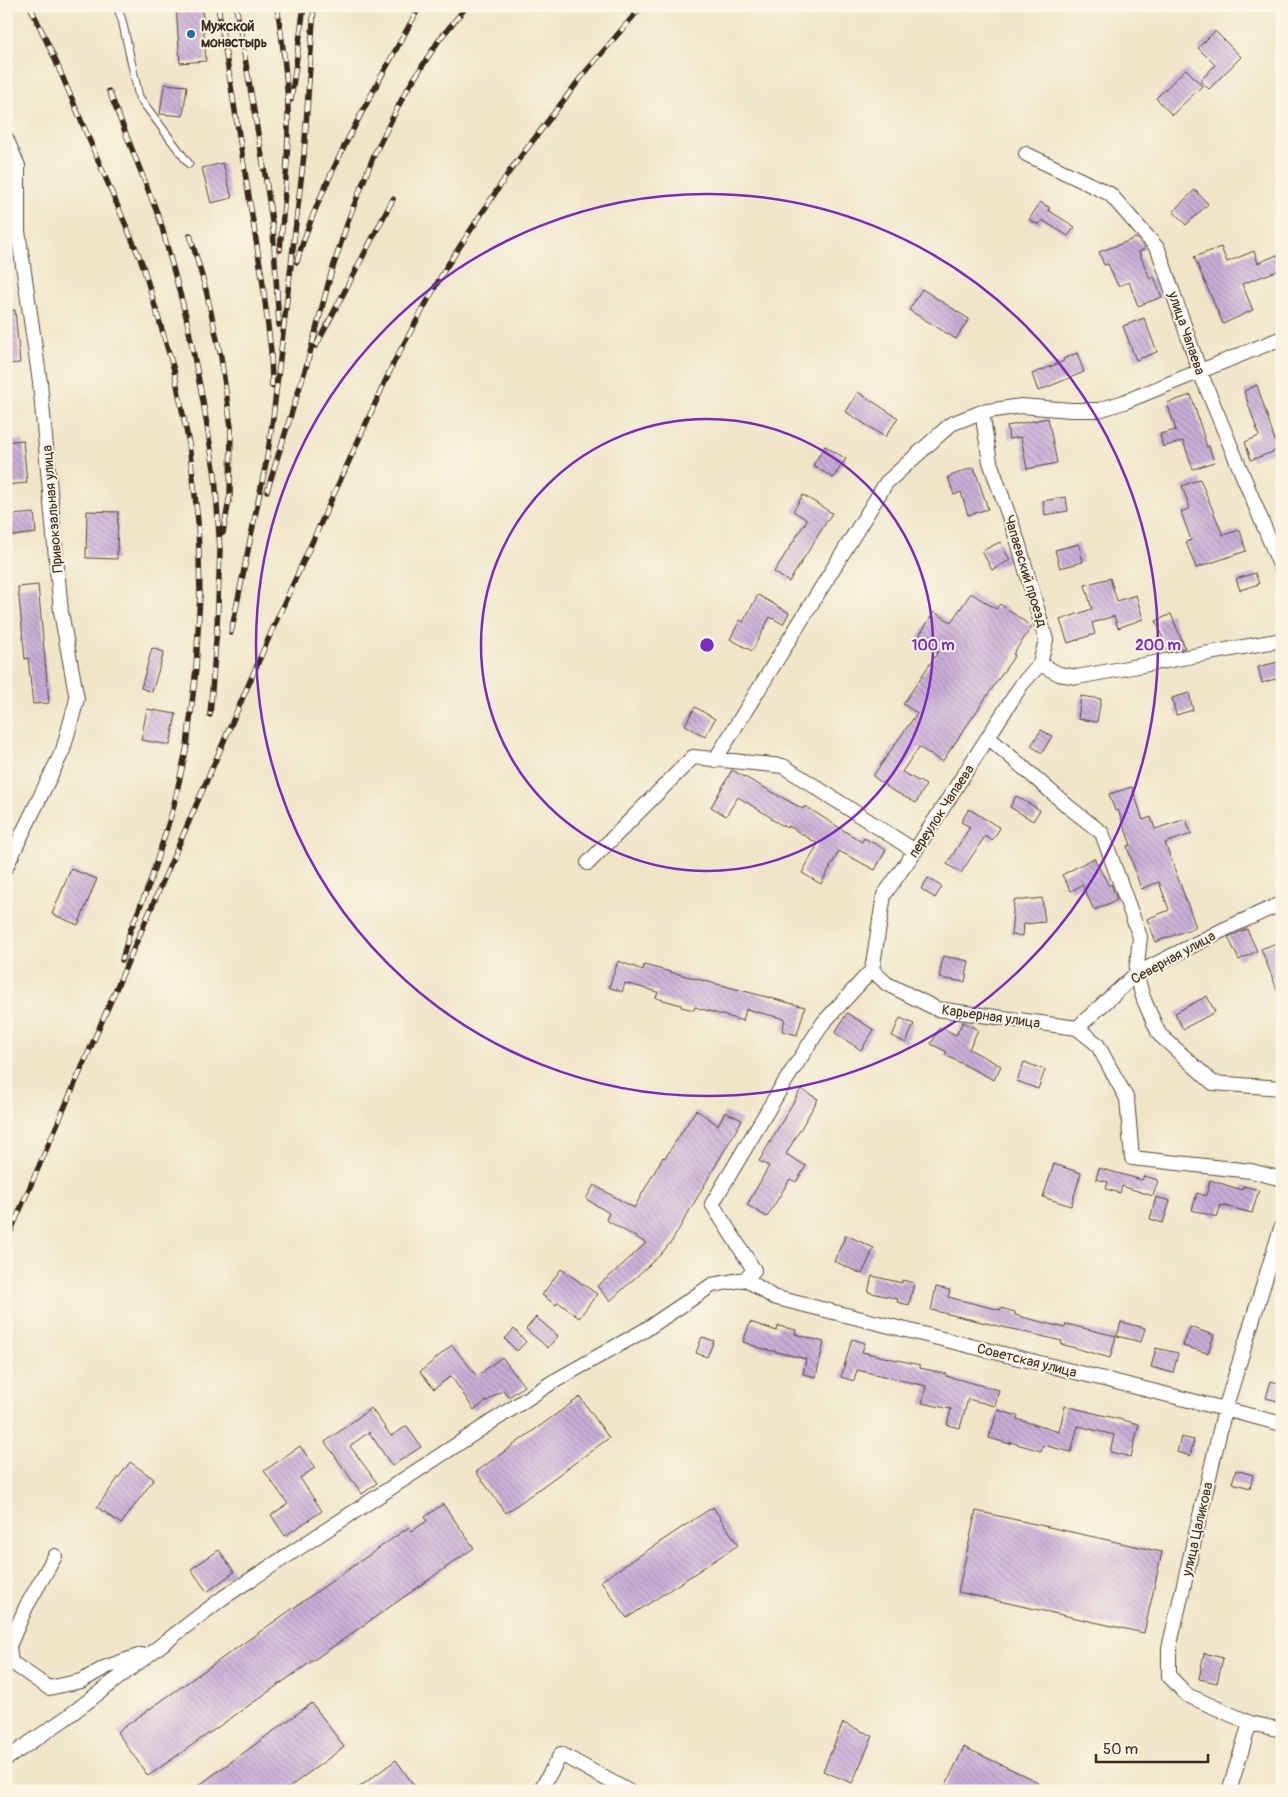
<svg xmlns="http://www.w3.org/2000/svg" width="1288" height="1797" font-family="Pangolin,sans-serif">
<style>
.building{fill:url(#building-back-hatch)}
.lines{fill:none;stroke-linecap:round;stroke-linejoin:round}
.lane-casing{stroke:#564638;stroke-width:9}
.street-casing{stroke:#564638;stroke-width:16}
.lane{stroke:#fff;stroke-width:7}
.street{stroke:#fff;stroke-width:14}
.rail-casing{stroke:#3b2a1e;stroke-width:5.5}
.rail{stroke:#fcf5e5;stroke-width:4;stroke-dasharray:11;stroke-linecap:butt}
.ring{fill:none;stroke:#7b2cbf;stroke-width:2.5}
.poi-dot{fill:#1f6fb2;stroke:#fcf5e5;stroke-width:2}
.labels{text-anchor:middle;stroke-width:4;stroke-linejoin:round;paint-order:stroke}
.poi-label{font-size:14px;font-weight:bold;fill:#3b2a1e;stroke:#fcf5e5;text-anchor:start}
.street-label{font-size:14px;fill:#3b2a1e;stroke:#fcf5e5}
.centre{fill:#7b2cbf;stroke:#fcf5e5;stroke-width:2.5}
.ring-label{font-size:15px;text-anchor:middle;font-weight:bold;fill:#7b2cbf;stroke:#fcf5e5;stroke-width:4;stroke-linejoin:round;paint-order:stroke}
</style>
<defs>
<pattern id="building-back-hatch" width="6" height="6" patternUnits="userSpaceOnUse" patternTransform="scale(1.25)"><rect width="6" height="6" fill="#c9add8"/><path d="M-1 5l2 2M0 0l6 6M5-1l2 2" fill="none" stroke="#a48daf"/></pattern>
</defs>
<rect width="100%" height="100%" fill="#fcf5e5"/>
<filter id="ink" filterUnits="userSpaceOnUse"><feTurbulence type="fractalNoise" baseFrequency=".02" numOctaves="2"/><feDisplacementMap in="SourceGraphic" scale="10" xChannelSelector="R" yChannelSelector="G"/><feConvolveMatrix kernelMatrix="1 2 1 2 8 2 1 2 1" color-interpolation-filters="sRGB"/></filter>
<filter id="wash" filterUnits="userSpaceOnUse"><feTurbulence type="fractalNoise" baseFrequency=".0096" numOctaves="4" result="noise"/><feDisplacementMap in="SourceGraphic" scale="20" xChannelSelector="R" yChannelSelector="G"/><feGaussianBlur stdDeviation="1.12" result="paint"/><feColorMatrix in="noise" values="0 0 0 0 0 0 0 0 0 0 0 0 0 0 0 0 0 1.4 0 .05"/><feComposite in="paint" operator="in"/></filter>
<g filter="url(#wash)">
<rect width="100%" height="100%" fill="#efe6c8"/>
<g id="blocks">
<path class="building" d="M176,6H202L206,61L180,63Z
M1215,31L1241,57L1209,89L1200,81L1215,65L1198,48Z
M1186,69L1202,86L1172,115L1156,98Z
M164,84L187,86L183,116L160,114Z
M223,163L232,198L211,203L202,168Z
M1195,190L1208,204L1186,225L1173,211Z
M1040,202L1050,208L1048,210L1075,227L1068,236L1042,220L1039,225L1029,220Z
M1136,238L1144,247L1145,249L1139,252L1150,279L1154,277L1162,297L1138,306L1129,282L1118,286L1108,264L1104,265L1099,252Z
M1221,247L1227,262L1254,251L1258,263L1277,255L1282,266V269L1242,284L1253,310L1223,324L1194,257Z
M922,289L969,319L956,339L909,310Z
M15,310L20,363L6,364V311Z
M1144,318L1157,352L1136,360L1123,326Z
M1077,353L1084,372L1038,391L1032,374L1064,361L1063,359Z
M1257,385L1278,450L1251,460L1245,442L1259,436L1244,391Z
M858,392L898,418L885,437L846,412Z
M1191,395L1207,447L1209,446L1214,462L1193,469L1183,441L1163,447L1160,434L1176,430L1167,403Z
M1048,418L1057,463L1027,469L1021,437L1009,439L1007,426Z
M23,440L27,483L6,485V442Z
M825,446L846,459L833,478L813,465Z
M974,467L988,509L968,515L961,492L954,495L948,477Z
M1200,479L1223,535L1240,530L1246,551L1196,568L1186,542L1191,540L1181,512L1190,508L1182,486Z
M803,495L832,513L789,582L774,572L807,520L793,511Z
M1066,497L1068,511L1045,515L1043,501Z
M87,511L118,512L117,559L86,558Z
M34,513L36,533L13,536L12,515Z
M1000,542L1010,560L992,570L982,551Z
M1079,544L1083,562L1060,568L1055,550Z
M1255,573L1259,584L1240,590L1236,579Z
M1110,578L1117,601L1136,595L1143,619L1118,628L1114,616L1092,623L1095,634L1068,643L1060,620L1092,609L1085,585Z
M38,585L49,703L33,704L28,658L25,659L18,587Z
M971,593L996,609L1000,604L1032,627L1013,654L1015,655L1002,674L942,762L919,747L902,772L926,785L916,803L890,789L873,776L917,713L903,704L938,652L917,639L934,612L951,622Z
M758,595L789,613L783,624L770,617L752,651L730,639L740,620L743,622Z
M1171,614L1185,648L1168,652L1156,621Z
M152,648L164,652L152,692L141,688Z
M1282,661V677L1262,683L1258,667Z
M1189,693L1193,710L1176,715L1172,698Z
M1081,696L1101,699L1097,722L1078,719Z
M695,707L715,719L705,737L685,725Z
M147,709L176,714L170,745L141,740Z
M1041,730L1052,736L1042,753L1031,746Z
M732,770L803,809L805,806L862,842L864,838L886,850L875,870L839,851L821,884L802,873L818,844L789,826L787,828L771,819L772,818L738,797L726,816L711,807Z
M1132,787L1143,820L1151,817L1155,829L1186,819L1191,834L1165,843L1196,927L1156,942L1147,919L1169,910L1159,882L1141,889L1127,846L1131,845L1118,810L1115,811L1109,794Z
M1016,796L1040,810L1033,821L1010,807Z
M969,809L1000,828L992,841L985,836L961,873L947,864L970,827L961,822Z
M1094,858L1109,886L1111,884L1117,900L1094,910L1082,885L1071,891L1062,875Z
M71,869L97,879L78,925L52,914Z
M928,878L942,887L935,898L921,889Z
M1042,898L1045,922L1024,924L1023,936L1011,935L1014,900H1025Z
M1247,929L1257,951L1239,960L1228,937Z
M1282,941V999H1281L1261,949Z
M943,956L969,961L965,982L939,978Z
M618,961L643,970L644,965L805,1007L797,1035L782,1031L785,1019L746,1009L743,1021L695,1007L694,1010L681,1007V1005L656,998L658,992L625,983L622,992L609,987Z
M1207,996L1215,1012L1183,1029L1175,1013Z
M847,1013L874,1030L861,1050L835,1033Z
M900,1018L914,1024L906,1043L892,1036Z
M963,1022L978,1030L969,1049L1001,1066L994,1080L945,1055L947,1052L931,1044L940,1027L956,1035Z
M1024,1062L1045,1070L1038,1089L1017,1081Z
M801,1089L818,1099L786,1154L806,1166L796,1182L790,1179L767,1217L747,1205L769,1166L759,1161Z
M696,1110L718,1125L725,1112L742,1120L672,1241L661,1254L610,1301L597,1286L610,1276L646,1243L606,1220L609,1213L586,1199L594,1185L634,1208L663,1157L665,1158Z
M1054,1164L1081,1173L1071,1206L1043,1197Z
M1099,1168L1142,1180L1144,1176L1158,1180L1153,1196L1122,1186L1120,1193L1106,1189L1108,1182L1096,1179Z
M1210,1180L1242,1190L1243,1186L1259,1190L1252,1213L1221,1205L1217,1217L1192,1210L1197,1193L1206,1196Z
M1156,1197L1170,1201L1163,1223L1150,1219Z
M846,1235L874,1248L862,1274L834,1261Z
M561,1269L597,1294L579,1318L558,1302L556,1305L542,1295Z
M872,1276L902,1283V1280L914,1283L909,1305L897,1302L898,1299L868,1292Z
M936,1287L950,1290L948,1297L1000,1310L1001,1308L1015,1312V1315L1065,1328L1066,1324L1116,1336L1110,1358L1061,1344L1062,1341L931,1310Z
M536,1317L558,1336L548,1348L526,1329Z
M750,1322L777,1331L778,1326L796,1330L795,1334L824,1342L816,1377L803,1374L806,1359L760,1348L743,1342Z
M1121,1322L1145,1328L1141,1342L1117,1336Z
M1190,1327L1214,1335L1208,1353L1183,1346Z
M514,1329L526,1342L517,1351L505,1339Z
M702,1337L714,1341L707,1357L696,1353Z
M852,1339L865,1343L862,1352L920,1365V1368L947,1374L946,1376L999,1390L995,1406L968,1399L960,1428L947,1425L951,1409L922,1403L926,1386L857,1370L854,1381L841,1377Z
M452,1345L477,1376L502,1357L524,1386L509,1397L503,1390L474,1410L451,1376L434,1389L420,1372Z
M1156,1348L1178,1353L1173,1373L1151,1367Z
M1271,1381L1282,1384V1402L1266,1398Z
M580,1397L609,1438L506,1513L476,1472Z
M1065,1406L1139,1424L1131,1457L1110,1452L1114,1435L1078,1426L1071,1452L1043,1445L1041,1451L1010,1442V1444L989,1438L998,1410L1018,1416L1017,1419L1059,1432Z
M371,1408L391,1436L407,1426L421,1447L392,1466L369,1432L350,1446L377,1483L362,1494L325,1442Z
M1181,1437L1194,1440L1190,1456L1177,1452Z
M300,1446L315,1468L300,1478L322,1511L285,1536L271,1515L288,1504L264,1471Z
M130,1462L154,1479L121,1524L97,1507Z
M1236,1470L1253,1475L1250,1488L1232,1483Z
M443,1504L474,1548L148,1776L117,1732L409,1527L412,1531L427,1521L425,1517Z
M713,1507L738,1545L627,1618L601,1581Z
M976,1511L1162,1552L1144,1633L958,1592Z
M219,1550L234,1572L207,1592L191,1569Z
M1204,1653L1223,1658L1217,1683L1199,1679Z
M312,1703L344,1747L284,1791H191Z
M843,1723L873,1736L852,1783L823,1771Z
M964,1747L1038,1782L1034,1791H943Z
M396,1760L418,1791H354Z"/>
</g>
</g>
<g filter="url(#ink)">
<use href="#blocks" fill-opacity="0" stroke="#564638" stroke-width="1"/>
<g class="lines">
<defs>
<path id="lane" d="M117,6L122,20L139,97L189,164"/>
<path id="street" d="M6,138L18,166V231L40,382L61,612L77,699L63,750L6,867
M1026,154L1110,194L1158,249L1200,372L1282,570
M982,412L990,462L1018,542L1046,640L1040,664L1059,674L1077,677L1282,640
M988,737L1070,808L1102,833L1140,937L1136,974L1144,1000L1159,1034L1213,1083L1282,1088
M715,760L886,483L951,424L982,412L1021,406L1071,410H1099L1124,402L1282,338
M588,863L693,757L783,766L915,851
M872,970L884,895L915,851L1022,684L1040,664
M1077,1028L1136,974L1225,929L1282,903
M746,1279L754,1270L712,1204L781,1088L823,1023L872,970L887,984L937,1009L1077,1028L1097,1044L1127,1099L1132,1158L1251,1171L1282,1179
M55,1556L26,1607L9,1646L11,1662L49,1688L81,1681L106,1667L141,1655
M1250,1723L1282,1730
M6,1759L66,1718L224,1597L551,1383L645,1330L712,1285L746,1279L773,1297L1225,1409L1282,1424
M540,1791L561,1754L628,1791
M1229,1791L1250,1723L1187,1695L1169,1676V1648L1225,1409L1282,1225"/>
</defs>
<use href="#lane" class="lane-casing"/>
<use href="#street" class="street-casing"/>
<use href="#lane" class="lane"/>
<use href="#street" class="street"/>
<defs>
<path id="rail" d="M30,6L54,57L142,263L174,370L189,444L198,521L200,594L196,669L187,746L173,809L149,885L130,931L122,960
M218,6L262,277L271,351L272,386
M236,6L266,180L273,229L279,325
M277,6C283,44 289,86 288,124C288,166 284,208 280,250
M109,91L160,220L186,316L203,401L215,475L220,550L217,628L210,715
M291,100L304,6
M190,235L206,290L221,357L231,427L230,495L223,533
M297,262C308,222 326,184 344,147C368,99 394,53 420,6
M316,346L393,199
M267,491L307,364L330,277L349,218L374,155L405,93L439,40L467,6
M231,633L267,458L273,418L304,155L314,6
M6,1242L274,626L394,362L445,269L509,172L583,75L642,6"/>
</defs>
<use href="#rail" class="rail-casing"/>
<use href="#rail" class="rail"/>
</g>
</g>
<g class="ring">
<circle cx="707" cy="645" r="226"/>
<circle cx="707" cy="645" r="451"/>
</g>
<circle class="poi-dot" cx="191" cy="34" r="5"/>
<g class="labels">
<g class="poi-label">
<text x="201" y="31">Мужской<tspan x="201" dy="16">монастырь</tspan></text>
</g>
<g class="street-label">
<text transform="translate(1187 333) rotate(71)" y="5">улица Чапаева</text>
<text transform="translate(52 509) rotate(-95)" y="5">Привокзальная улица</text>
<text transform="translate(1026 571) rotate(73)" y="5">Чапаевский проезд</text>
<text transform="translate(941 811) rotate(-57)" y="5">переулок Чапаева</text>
<text transform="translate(1173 957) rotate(-29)" y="5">Северная улица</text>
<text transform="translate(991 1016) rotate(8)" y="5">Карьерная улица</text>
<text transform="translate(1027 1360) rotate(14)" y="5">Советская улица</text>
<text transform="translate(1197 1529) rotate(-77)" y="5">улица Цаликова</text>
</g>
</g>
<circle cx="707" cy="645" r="8" class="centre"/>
<g class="ring-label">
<text x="933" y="650">100 m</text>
<text x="1158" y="650">200 m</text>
</g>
<rect width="1288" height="1797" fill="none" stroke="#fcf5e5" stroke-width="25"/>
<path d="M1096 1754v8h112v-8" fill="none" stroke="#3b2a1e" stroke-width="2.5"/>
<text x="1103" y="1754" font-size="15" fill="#3b2a1e" stroke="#fcf5e5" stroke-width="4" paint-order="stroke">50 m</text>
</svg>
